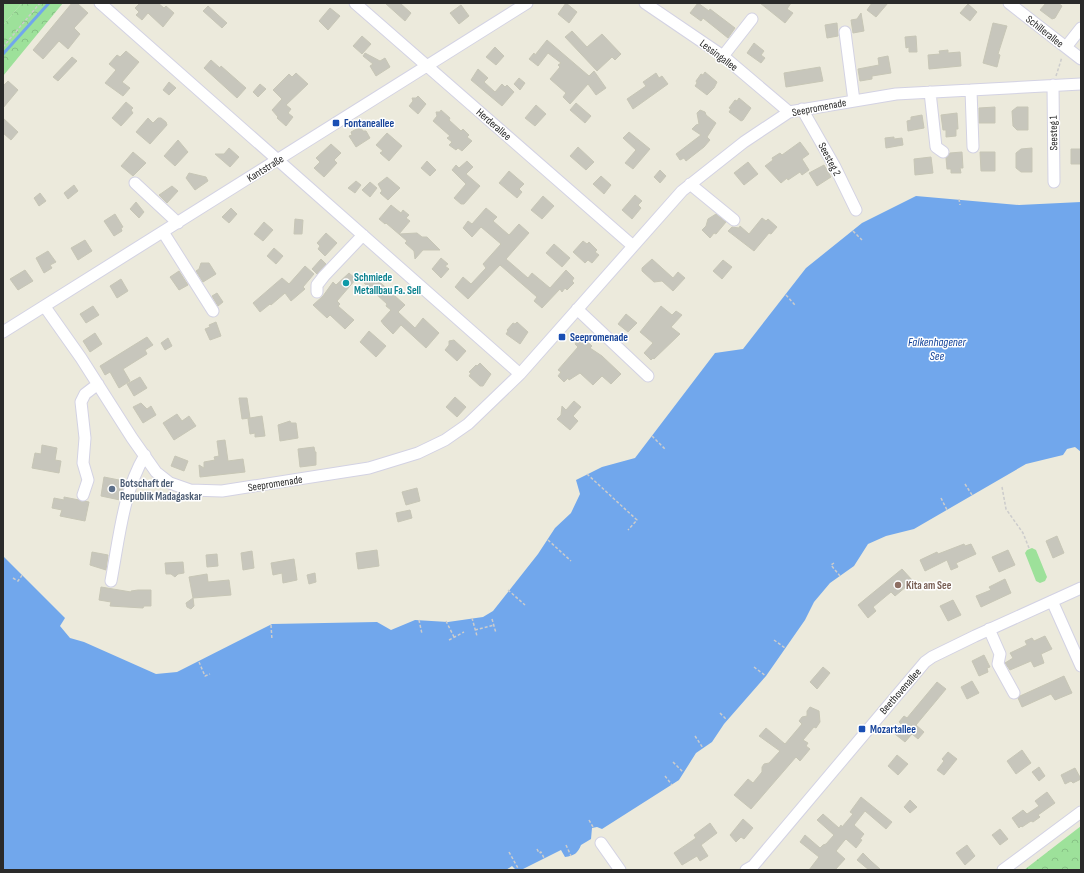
<svg xmlns="http://www.w3.org/2000/svg" width="1084" height="873" font-family="'Sofia Sans Condensed',sans-serif">
<style>
.grass{fill:#9de19a}
.forest{fill:url(#forest-crowns)}
.water{fill:#71a7ec}
.lines{fill:none;stroke-linecap:round;stroke-linejoin:round}
.stream{stroke:#71a7ec;stroke-width:3}
.building{fill:#c7c6bc;stroke:#c7c6b6}
.minor-casing{stroke:#d3d2e3;stroke-width:13}
.path{stroke:#ccc;stroke-width:1.5;stroke-dasharray:3 2;stroke-linecap:butt}
.minor{stroke:#fff;stroke-width:11}
.transit-dot{fill:#1a4fb4;stroke:#fff;stroke-width:1.5}
.culture-dot{fill:#0f9aa8;stroke:#fff;stroke-width:1.5}
.service-dot{fill:#5c6f8a;stroke:#fff;stroke-width:1.5}
.education-dot{fill:#8d6e63;stroke:#fff;stroke-width:1.5}
.labels{text-anchor:middle;stroke-width:3;stroke-linejoin:round;paint-order:stroke}
.street-label{font-size:11px;fill:#2a2a2a;stroke:#fff}
.transit-label{font-size:11px;font-weight:bold;fill:#164399;stroke:#fff;text-anchor:start}
.culture-label{font-size:11px;font-weight:bold;fill:#0d838f;stroke:#fff;text-anchor:start}
.service-label{font-size:11px;font-weight:bold;fill:#4e5e75;stroke:#fff;text-anchor:start}
.education-label{font-size:11px;font-weight:bold;fill:#785e54;stroke:#fff;text-anchor:start}
.water-label{font-size:12px;font-style:italic;fill:#104198;stroke:#fff}
</style>
<defs>
<pattern id="forest-crowns" width="20" height="18" patternUnits="userSpaceOnUse"><rect width="20" height="18" fill="#9de19a"/><path d="M2 6a3 3 0 1 1 6 0M12 15a3 3 0 1 1 6 0" fill="none" stroke="#87c185"/></pattern>
</defs>
<rect width="100%" height="100%" fill="#eceadc"/>
<path class="grass" d="M3,3H22L3,25Z
M1032,548L1036,550L1047,577L1045,581L1040,583L1036,581L1025,553L1027,550Z"/>
<path class="forest" d="M22,3H63L3,76V25Z
M1081,826V870H1024Z"/>
<path class="water" d="M916,196L1019,205L1081,202V452L1075,447L1067,449L1063,455L1026,464L914,529L886,536L868,544L854,566L830,583L814,602L805,620L766,676L724,724L712,742L696,753L679,780L602,829L597,827L592,828L591,839L581,845C578,853 574,856 565,857L561,850L521,870H516L512,866L506,870H3V556L65,618L60,626L70,638L84,642L156,674L177,672L272,624L377,622L391,630L415,620L448,622L483,617L493,611L538,554L555,528L571,513L580,494L576,480L602,467L635,458L715,353L743,349L806,268L862,223Z"/>
<g class="lines">
<path class="stream" d="M3,54L49,3"/>
</g>
<path class="building" d="M72,3H77L88,13L74,28L80,34L68,49L59,41L43,59L33,50Z
M140,3H158L164,8L166,6L174,13L163,27L148,13L142,20L136,15L139,12L135,8Z
M385,3H400L411,13L405,21Z
M566,3L577,12L569,23L558,14Z
M698,3L709,11L710,9L735,28L728,38L703,18L701,21L690,13Z
M760,3H791L787,9L793,13L785,23Z
M872,3H888L876,17L867,10Z
M1046,3H1058L1062,6L1055,18L1052,19L1040,10Z
M968,4L977,12L970,21L960,13Z
M461,5L469,16L459,24L450,13Z
M208,6L227,23L222,28L203,11Z
M330,8L340,16L328,30L319,21Z
M861,13L864,31L853,33L851,20L857,19Z
M837,23L838,36L827,38L825,25Z
M993,23L1007,26L998,54L1000,55L997,67L983,63Z
M572,31L587,47L602,34L621,54L615,60L612,57L597,71L565,37Z
M362,36L371,44L362,54L353,46Z
M916,36L917,52H909V47L906,48L905,37Z
M547,40L589,76L594,71L606,88L596,95L588,84L570,104L563,97L566,93L550,79L560,67L558,65L561,63L548,53L538,66L529,59L534,53L535,55Z
M754,43L764,51L761,55L765,58L761,63L747,53Z
M495,47L504,56L496,65L486,57Z
M948,50V53L960,52L961,66L929,69L928,55L940,54L939,51Z
M126,51L139,62L122,82L130,88L123,96L105,83L116,70L109,64L117,55L120,57Z
M365,53L380,61L385,58L390,67L376,76L370,66L373,64L363,56Z
M888,56L891,73L872,76V79L860,81L858,69L879,65L878,58Z
M72,57L77,61L58,81L53,77Z
M211,60L220,68L221,66L246,88L237,98L204,68Z
M820,67L823,81L786,87L784,73Z
M478,69L488,78L484,82L495,92L502,84L505,87L507,85L514,92L502,106L471,80Z
M705,72L717,82L714,88L707,95L695,86L697,83L696,81L701,74L703,75Z
M296,73L308,84L286,105L291,109L288,113L293,117L286,126L277,118L278,117L272,110L282,99L273,90L289,74L292,77Z
M656,73L659,78L662,76L668,84L633,109L627,99L646,86L643,82Z
M519,78L525,83L520,90L514,84Z
M8,81L18,90L3,108V86Z
M169,82L176,88L169,95L163,90Z
M260,84L266,89L258,97L253,92Z
M418,96L426,104L418,114L409,106L413,101L412,98H416Z
M739,98L751,108L743,120L741,121L729,112L731,109L729,108L735,100L737,101Z
M126,102L133,108L131,110L133,113L121,126L112,118Z
M576,103L591,116L585,123L570,110Z
M536,105L546,114L535,126L525,118Z
M995,107V123H979V108Z
M1017,107H1028V130H1017L1013,126L1012,111Z
M441,110L450,118L449,120L461,131L463,129L469,135L467,137L472,141L462,151L458,148L456,150L449,145L452,142L447,138L450,136L433,121L437,116L436,112H440Z
M700,110L705,112L706,115L716,123L707,137L710,140L704,147L686,161L684,158L680,160L676,154L701,135L692,129L696,125L699,124L697,113Z
M957,113L958,129H956V136L946,137V130H943L941,115Z
M922,115L924,128L908,131L907,121L911,120V117Z
M3,118L18,132L11,140L3,133Z
M148,118L153,123L158,118H161L166,122L167,125L150,144L136,132Z
M360,127L363,131H366L370,138L356,147L349,136L352,135L351,132Z
M629,132L650,149L633,169L625,163L636,150L623,138Z
M387,133L402,146L389,161L380,153L383,151L376,145Z
M894,137V139L902,138L903,145L886,148L885,138Z
M178,140L188,152L175,166L164,156Z
M800,142L809,154L802,159L809,170L802,175L800,172L788,180L787,178L781,183L765,166L773,160L772,158L780,153L782,155Z
M331,144L341,153L334,160L337,163L324,177L314,168L320,162L316,158Z
M578,147L594,162L586,170L570,156Z
M229,148L239,157L230,167L215,154H224Z
M1032,148V172H1021L1016,168V153L1021,149Z
M1071,149H1081V164H1071Z
M133,152L146,163L133,176L121,166Z
M962,152L963,168H960L961,173H951V169H947L946,158L950,153Z
M980,152H995V171H981Z
M931,157L933,173L915,175L914,159Z
M427,161L436,170L430,176L421,168Z
M467,161L473,167L466,174L480,186L464,204H461L454,198L466,184L452,170L456,165L459,168Z
M748,162L758,174L744,185L734,173Z
M824,165L831,177L817,186L809,173Z
M660,170L666,176L660,183L654,177Z
M509,171L524,184L519,189L522,192L517,198L499,183Z
M189,173L206,177L208,181L195,190L186,178Z
M601,176L611,185L604,194L593,184Z
M387,177L400,188L388,200L380,193L382,191L378,184Z
M356,181L361,185L355,193L348,188Z
M370,182L377,188L370,197L362,190Z
M74,185L78,191L68,199L64,193Z
M172,186L178,191L167,203L159,195Z
M40,193L46,201L39,206L34,198Z
M635,195L642,201L638,205L641,208L632,219L622,210Z
M543,196L554,206L542,219L531,210Z
M136,202L144,212L139,218L130,209Z
M391,205L401,213L403,210L409,215L406,218L410,221L399,234L417,233L422,237H427L440,250H423L415,259L414,251L405,243L407,241L386,223L385,224L379,219Z
M231,208L237,214L229,223L222,217Z
M486,208L497,217L493,221L509,235L519,224L529,233L506,259L528,278L532,273L550,288L566,270L574,278L572,281L574,283L567,290L565,288L562,292L560,289L542,308L534,301L537,297L500,265L468,299L455,287L463,277L471,284L486,268L483,264L501,244L481,227L472,237L463,228L468,221L472,224Z
M115,214L123,227L121,228L122,231L114,236L104,221Z
M716,214L726,222L716,234L714,233L710,238L702,230L706,226L708,219Z
M762,218L766,221L768,219L777,227L771,234L769,233L754,251L728,231L732,227L739,228L740,226L749,234Z
M295,219L303,220L302,234H294Z
M264,222L273,230L263,241L254,234Z
M326,233L337,243L325,256L318,249L320,246L317,243Z
M85,240L92,251L78,260L71,248Z
M583,241L587,244L589,242L597,250L595,252L599,255L592,263L588,260L585,263L573,252Z
M554,244L570,258L562,267L546,253Z
M274,248L283,256L276,264L267,256Z
M48,251L56,262L50,265L52,268L44,273L36,258Z
M441,258L448,264L445,266L449,269L441,278L432,269Z
M321,259L326,264L317,274L312,269Z
M652,259L673,278L678,272L685,278L673,291L662,281L654,282L642,271V268Z
M723,260L732,267L722,279L713,271Z
M201,263H209L216,274L203,282L196,271L199,269Z
M305,266L314,274L303,287L305,289L291,301L285,293L271,305L270,304L260,312L253,303L282,278L289,284Z
M25,270L33,281L18,290L10,279Z
M179,271L188,285L179,290L170,277Z
M349,273L356,279L337,301L340,304L338,306L354,320L345,329L330,315L327,318L313,305L323,296L333,282L336,285Z
M372,275L405,305L398,312L415,328L423,318L439,333L426,348L401,325L393,334L384,325L381,321L391,310L386,306L387,304L364,283Z
M121,279L128,291L117,298L110,286Z
M217,293L223,302L218,306L212,296Z
M93,306L99,315L86,323L80,314Z
M661,306L672,315L676,311L682,315L671,327L680,334L654,359L653,358L651,360L644,353L653,343L640,332Z
M626,314L637,323L628,332L618,324Z
M216,322L221,336L210,340L205,329L210,327L209,325Z
M517,322L528,332L520,344L506,334L508,331L507,330L513,323L515,324Z
M369,331L386,346L376,357L360,342Z
M95,333L102,344L90,352L83,341Z
M581,336L592,346L590,348L602,356L621,374L611,384L602,376L593,385L580,373L569,380L568,378L564,382L558,376L561,372L558,370L578,347L575,344Z
M147,337L153,345L145,350L147,354L123,369L130,381L119,388L110,372L105,375L100,366Z
M168,338L172,346L165,350L161,343Z
M454,340L466,351L457,361L445,350L449,345V341Z
M480,363L491,374L483,386H480L469,376L471,373L469,372L476,365L477,366Z
M140,377L147,388L134,396L127,384Z
M455,397L466,407L457,417L446,407Z
M239,398H247L250,418L262,416L265,436L255,437V433L250,434L248,419L250,418L242,419Z
M574,401L581,407L573,416L578,421L570,430L557,419L561,415L562,406L566,410Z
M141,403L147,409L151,406L156,415L143,423L133,407Z
M177,414L182,421L189,416L196,426L174,440L163,423Z
M290,421L291,423H296L298,438L280,441L278,425Z
M225,440L228,461L243,459L245,472L200,477L199,465L204,468V462L215,460L214,457L219,456L217,441Z
M42,445L57,448L55,460L61,461L59,473L32,468L35,453L41,454Z
M314,447L315,452H316V465L300,467L298,449Z
M175,456L188,461L184,471L171,466Z
M104,477L124,481L120,500L101,496Z
M417,488L420,501L406,505L402,492Z
M64,497L89,502L85,521L60,516L62,510L52,508L54,498L64,500Z
M410,510L412,518L398,522L396,513Z
M1057,536L1064,553L1053,558L1046,541Z
M964,544L965,546L971,544L976,554L956,563L958,567L951,570L947,560L925,571L920,560L937,552L938,554Z
M377,550L379,566L358,569L356,553Z
M1008,550L1015,565L999,572L992,557Z
M252,551L254,568L243,570L241,553Z
M92,552L108,555L106,570L90,565Z
M217,554L218,566L207,567L206,555Z
M294,559L297,580L283,583L282,573L273,575L271,563Z
M183,562L184,573L178,574L175,577L171,574H166L165,563Z
M902,569L913,581L895,596L891,592L873,607L876,611L868,618L858,605Z
M315,573L316,582L309,584L307,575Z
M207,574L208,582L229,580L231,595L193,598L194,606L191,609L187,607L186,603L193,598L189,577Z
M1005,579L1011,593L981,607L976,596L991,590L989,587Z
M101,587L131,592V591L138,590H151V606H144L143,608L110,606L111,602L99,600Z
M953,600L961,615L948,621L940,606Z
M1045,636L1052,649L1041,654L1044,663L1034,667L1031,661L1010,670L1005,663L1013,658L1010,653L1027,645L1025,641L1032,638L1034,641Z
M984,655L990,667L987,668L988,672L979,676L972,661Z
M823,667L830,673L817,689L810,682Z
M1064,676L1072,693L1055,700L1051,694L1022,707L1018,698L1020,696Z
M972,681L979,693L967,699L961,687Z
M937,682L946,689L916,725L924,732L918,739L912,734L905,742L895,734L902,725L899,722L904,716L907,718Z
M810,707L819,711L820,722L816,728L814,727L803,740L808,743L806,746L810,749L800,761L796,757L751,809L734,795L748,779L753,783L762,772V767L764,764L769,763L780,751L759,736L766,728L785,744L802,724L799,721L802,717L807,716V711Z
M1022,750L1031,763L1016,774L1007,761Z
M948,752L957,759L944,775L937,770L944,761L942,759Z
M897,755L908,764L898,775L888,766Z
M1039,767L1045,776L1039,781L1032,772Z
M1075,768L1081,779L1073,783L1071,781L1065,784L1061,775Z
M1047,792L1055,803L1038,815L1040,817L1033,822L1031,821L1022,827L1021,826L1019,828L1012,818L1023,810L1027,814L1039,806L1035,801Z
M861,797L892,822L886,829L865,811L854,825L864,834L860,839L862,840L856,848L846,839L844,841L836,851L845,859L835,870H809L819,857L800,842L805,835L820,848L823,845L826,844L834,835L817,820L823,814L839,828L841,825L842,827L853,814L850,812Z
M910,800L917,807L910,813L904,807Z
M743,819L753,828L744,839L741,837L736,842L730,835Z
M710,823L717,833L701,845L708,856L700,861L697,856L682,865L674,853L696,838L694,835Z
M1000,829L1008,839L1000,845L992,835Z
M967,845L975,856L965,865L956,853Z
M863,853L871,861L881,870H869L857,860Z"/>
<g class="lines">
<defs>
<path id="minor" d="M100,3L520,374
M355,3L633,246
M645,3L723,56L789,112
M1009,3L1081,59
M845,32L854,101
M1066,47L1081,28
M723,56L752,19
M1053,85L1054,182
M971,90L973,147
M930,92L936,147L943,152
M802,109L835,167L856,210
M135,183L178,223
M690,184L734,220
M163,232L213,311
M317,292V285L324,276L363,235
M45,307L81,358L132,438L156,472L170,483L190,490L222,491L369,468L418,453L445,440L468,424L520,374L682,191L744,142L789,112L896,94L1081,84
M577,309L648,376
M3,332L527,3
M83,495L88,480L83,463L85,438L81,402L85,394L98,384
M111,581C119,539 123,492 145,455
M1052,601L1081,666
M989,629L1000,654L998,664L1014,693
M601,843L620,870
M746,870L753,866L925,662L932,657L975,636L1081,588
M1003,870L1081,812"/>
</defs>
<use href="#minor" class="minor-casing"/>
<path class="path" d="M3,47L40,3
M1056,76L1062,57
M959,199L960,205
M853,231L862,240
M786,295L795,305
M652,436L665,449
M587,474L637,520L628,530
M965,484L972,495
M1002,487L1006,509L1023,533L1029,548
M941,498L947,510
M548,540L571,561
M834,563L831,565L840,576
M13,578L18,581L23,574
M508,590L525,605
M472,618L477,636
M492,619L496,633
M419,620L422,634
M446,621L454,637
M271,625L272,640
M475,630L494,625
M449,640L464,632
M774,640L785,648
M199,662L205,676L210,674
M754,667L766,676
M720,713L727,720
M695,736L703,748
M673,762L683,772
M665,776L672,785
M589,820L593,827
M566,845L571,856
M537,849L539,853L541,852L544,858
M509,852L519,870"/>
<use href="#minor" class="minor"/>
</g>
<g class="transit-dot">
<rect x="332" y="119" width="8" height="8" rx="2"/>
<rect x="558" y="333" width="8" height="8" rx="2"/>
<rect x="858" y="725" width="8" height="8" rx="2"/>
</g>
<circle class="culture-dot" cx="346" cy="283" r="4"/>
<circle class="service-dot" cx="112" cy="489" r="4"/>
<circle class="education-dot" cx="898" cy="585" r="4"/>
<g class="labels">
<g class="street-label">
<text transform="translate(1045 31) rotate(38)" y="4">Schillerallee</text>
<text transform="translate(719 55) rotate(37)" y="4">Lessingallee</text>
<text transform="translate(819 107) rotate(-11)" y="4">Seepromenade</text>
<text transform="translate(494 124) rotate(41)" y="4">Herderallee</text>
<text transform="translate(1053 133) rotate(-91)" y="4">Seesteg 1</text>
<text transform="translate(830 159) rotate(62)" y="4">Seesteg 2</text>
<text transform="translate(265 168) rotate(-32)" y="4">Kantstraße</text>
<text transform="translate(275 483) rotate(-9)" y="4">Seepromenade</text>
<text transform="translate(900 691) rotate(-49)" y="4">Beethovenallee</text>
</g>
<g class="transit-label">
<text x="344" y="127">Fontaneallee</text>
<text x="570" y="341">Seepromenade</text>
<text x="870" y="733">Mozartallee</text>
</g>
<g class="culture-label">
<text x="354" y="281">Schmiede<tspan x="354" dy="13">Metallbau Fa. Sell</tspan></text>
</g>
<g class="service-label">
<text x="120" y="487">Botschaft der<tspan x="120" dy="13">Republik Madagaskar</tspan></text>
</g>
<g class="education-label">
<text x="906" y="589">Kita am See</text>
</g>
<g class="water-label">
<text x="937" y="346">Falkenhagener<tspan x="937" dy="14">See</tspan></text>
</g>
</g>
<rect width="1084" height="873" fill="none" stroke="#2a2a2a" stroke-width="8"/>
</svg>
